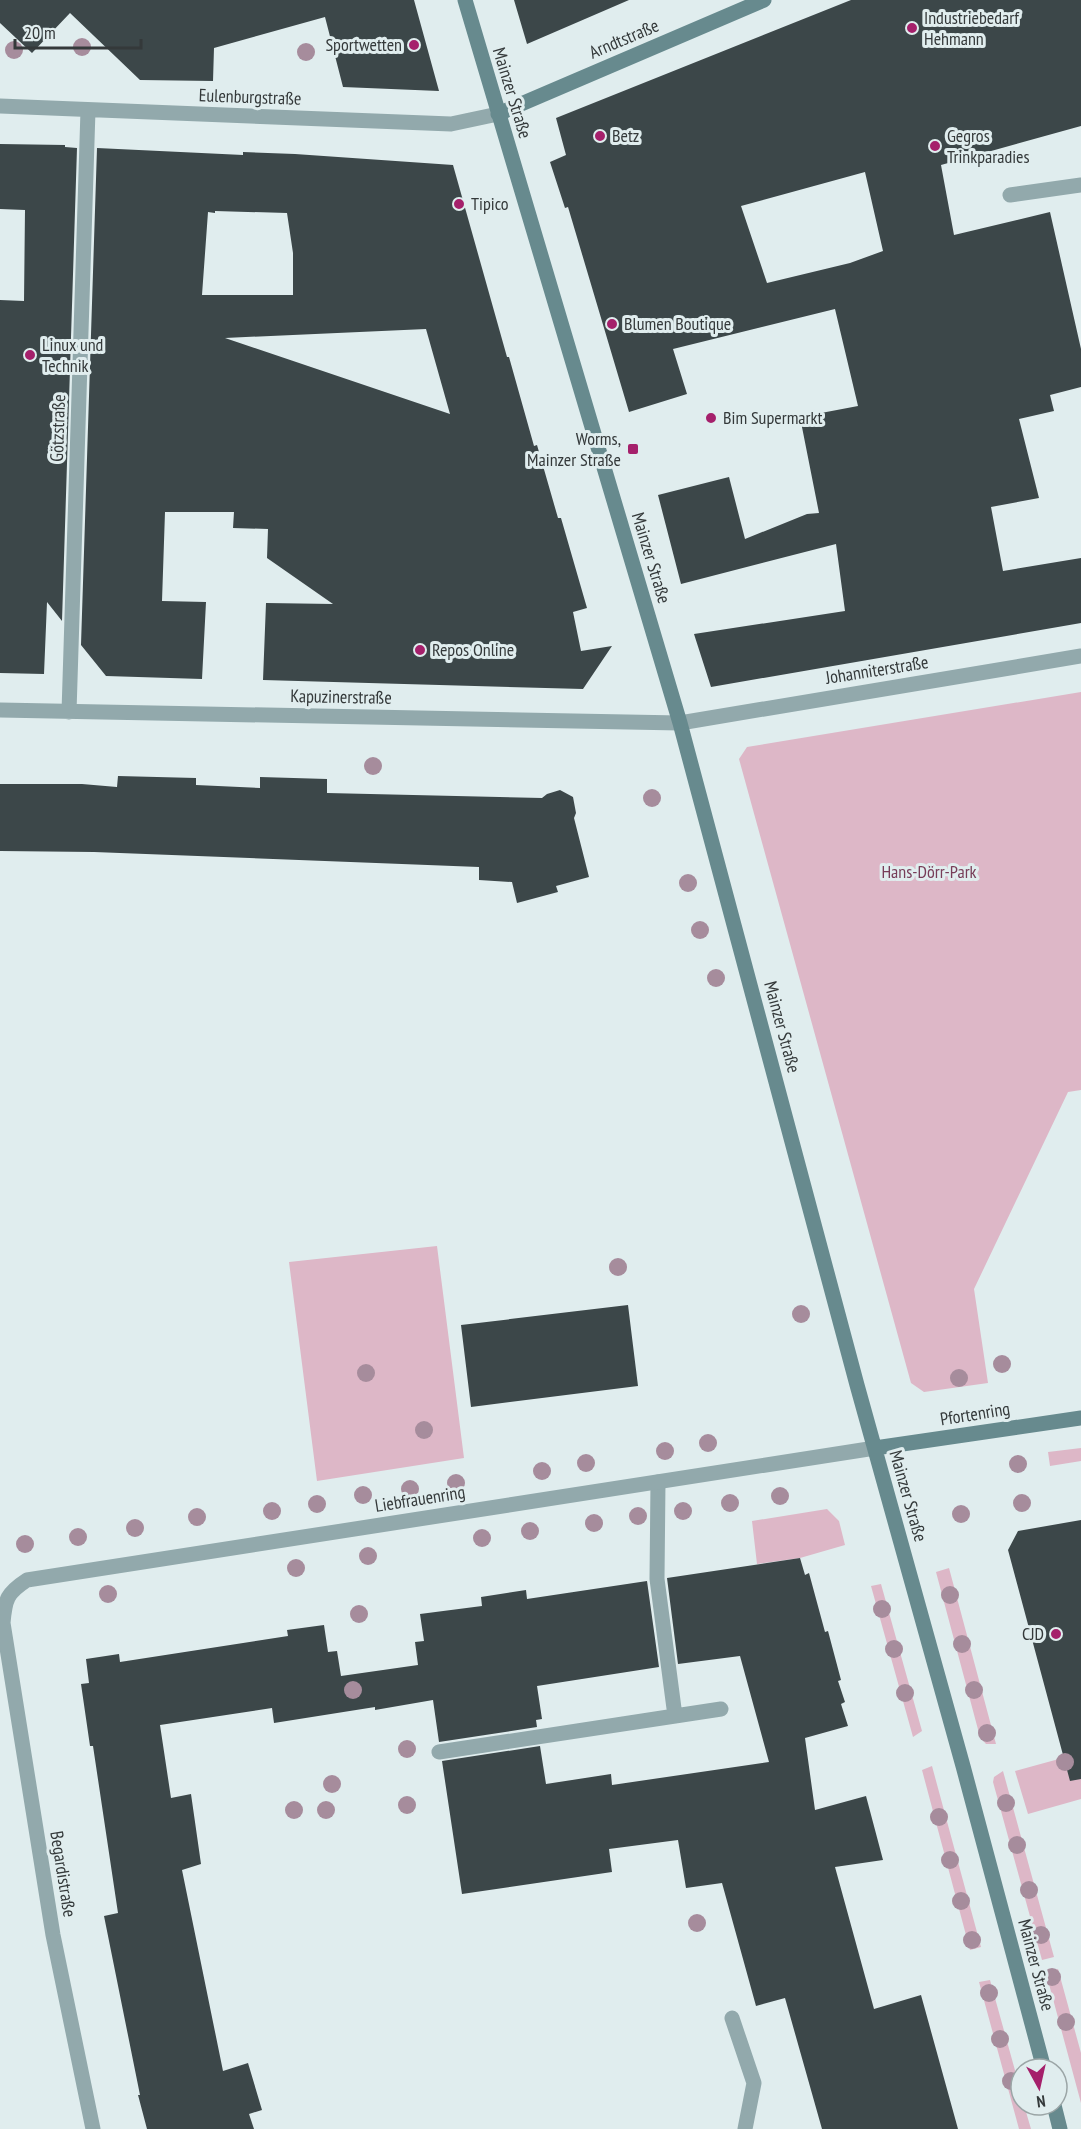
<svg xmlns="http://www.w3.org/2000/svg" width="1081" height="2129" font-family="'PT Sans Narrow',sans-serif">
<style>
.green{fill:#ddb7c7}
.building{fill:#3c4749;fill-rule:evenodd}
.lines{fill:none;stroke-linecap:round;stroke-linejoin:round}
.lane{stroke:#92a9ac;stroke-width:15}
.street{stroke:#92a9ac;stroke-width:15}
.secondary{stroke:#678a8e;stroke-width:15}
.tree{fill:#a68c9c}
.poi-dot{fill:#a5206b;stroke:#e0edee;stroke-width:2}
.labels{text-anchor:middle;stroke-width:6;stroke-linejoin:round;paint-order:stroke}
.poi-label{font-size:18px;fill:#34393a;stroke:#e0edee;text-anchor:start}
.street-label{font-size:18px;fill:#34393a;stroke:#e0edee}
.park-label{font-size:18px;fill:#773d58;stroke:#e0edee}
</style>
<rect width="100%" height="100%" fill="#e0edee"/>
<path class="green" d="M1081,692V1090L1068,1092L974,1289L988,1383L924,1392L911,1383L739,759L747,747Z
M437,1246L464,1458L317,1481L289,1262Z
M1081,1448V1461L1050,1466L1048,1452Z
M827,1509L839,1521L845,1545L800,1558L757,1564L752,1521Z
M949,1568L996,1744H986L980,1737L936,1572Z
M881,1584L922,1731L913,1737L871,1586Z
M1077,1754L1081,1769V1799L1028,1814L1015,1771Z
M932,1766L981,1947L970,1950L922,1770Z
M1003,1771L1054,1957L1042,1960L993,1782L994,1777Z
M1058,1969L1081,2053V2103L1046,1973Z
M990,1980L1021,2092V2105H1024L1031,2129H1019L979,1982Z"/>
<path class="building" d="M0,0H414L439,91L343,87L325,17L214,48L213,81L140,80L70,13L32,53L0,23Z
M514,0H629L527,44Z
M851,0H1081V126L941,165L954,235L1050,212L1081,349V387L1050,395L1054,411L1019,419L1039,498L991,507L1003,571L1081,558V623L711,687L694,634L845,611L836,544L681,584L658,495L729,477L745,539L807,514L819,513L800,417L858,406L835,309L673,349L687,394L629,412L568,207L565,208L550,162L566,155L556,118ZM865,172L883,251L850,263L767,283L741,206Z
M0,144L65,145V147L77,148L62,621L47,602L44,674L0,673V300L24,301L25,210L0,209Z
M97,148L243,155V152L295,154L453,165L507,357H509L534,446L537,445L558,518H561L587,608L573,612L581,651L612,646L583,689L263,680L266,603L333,604L267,558L268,529L233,528L234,512H165L162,601L206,602L202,679L106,676L81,645ZM215,211L287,213L293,253V295H202L208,212L215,213ZM426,329L450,414L225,338Z
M118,776L196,778V785L260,788V777L327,779V793L542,798L547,794L560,790L573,797L576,813L574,818L589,877L556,886L558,892L517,903L512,882L479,880V867L94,852L0,851V784H82L117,787Z
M628,1305L638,1386L471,1407L461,1325Z
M1081,1520V1779L1070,1781L1008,1550L1018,1531Z
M800,1558L805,1575L809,1573L825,1632L828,1631L841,1680L838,1681L845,1702L841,1704L848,1726L805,1738L815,1810L866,1796L883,1860L835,1867L874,2009L921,1995L958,2129H822L785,1998L756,2006L722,1883L686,1888L678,1840L609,1849L612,1872L462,1894L442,1761L540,1746L546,1784L611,1774L612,1785L769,1762L740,1656L678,1664L667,1578Z
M647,1581L659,1667L537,1686L542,1719L536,1720L537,1727L439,1742L433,1700L375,1710V1707L274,1723L272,1708L160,1725L171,1798L191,1794L201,1864L182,1870L223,2071L248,2063L262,2110L249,2114L254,2129H147L138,2095H140L104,1916L118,1913L93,1746H90L81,1684L89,1683L86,1659L119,1654L120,1662L288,1636L287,1630L324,1625L328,1652L337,1651L341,1676L418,1665L415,1642L424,1641L420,1614L482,1606L481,1597L526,1590L527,1599Z"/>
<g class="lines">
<path class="lane" d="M1010,195L1081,185
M675,1716L721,1709
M439,1752L675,1716L657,1579L658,1482
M732,2018L754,2083L745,2129"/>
<path class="street" d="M0,106L451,124L498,114
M0,710L680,723L1081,656
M69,712L88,110
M0,1623H3C5,1599 7,1593 27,1580L875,1448
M3,1623L53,1935L93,2129"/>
<path class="secondary" d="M465,0L680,723L857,1385L963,1766L1044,2069
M498,114L764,0
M875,1448L1081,1418
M1054,2105L1060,2129"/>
</g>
<g class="tree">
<circle cx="82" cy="47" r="9"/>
<circle cx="14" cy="50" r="9"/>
<circle cx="306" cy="52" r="9"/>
<circle cx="373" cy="766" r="9"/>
<circle cx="652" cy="798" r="9"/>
<circle cx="688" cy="883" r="9"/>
<circle cx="700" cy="930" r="9"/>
<circle cx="716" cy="978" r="9"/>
<circle cx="618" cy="1267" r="9"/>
<circle cx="801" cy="1314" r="9"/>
<circle cx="1002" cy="1364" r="9"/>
<circle cx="366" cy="1373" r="9"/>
<circle cx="959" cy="1378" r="9"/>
<circle cx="424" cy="1430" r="9"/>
<circle cx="708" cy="1443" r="9"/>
<circle cx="665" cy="1451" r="9"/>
<circle cx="586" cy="1463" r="9"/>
<circle cx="1018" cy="1464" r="9"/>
<circle cx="542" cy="1471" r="9"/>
<circle cx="456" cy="1483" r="9"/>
<circle cx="410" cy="1489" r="9"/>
<circle cx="363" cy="1495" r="9"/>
<circle cx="780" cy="1496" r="9"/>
<circle cx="730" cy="1503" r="9"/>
<circle cx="1022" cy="1503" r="9"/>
<circle cx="317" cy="1504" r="9"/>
<circle cx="272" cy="1511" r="9"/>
<circle cx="683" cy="1511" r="9"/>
<circle cx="961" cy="1514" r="9"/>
<circle cx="638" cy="1516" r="9"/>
<circle cx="197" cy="1517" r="9"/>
<circle cx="594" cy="1523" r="9"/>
<circle cx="135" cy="1528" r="9"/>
<circle cx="530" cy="1531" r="9"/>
<circle cx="78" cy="1537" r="9"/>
<circle cx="482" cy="1538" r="9"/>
<circle cx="25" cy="1544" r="9"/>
<circle cx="368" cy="1556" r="9"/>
<circle cx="296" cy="1568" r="9"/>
<circle cx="108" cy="1594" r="9"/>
<circle cx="950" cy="1595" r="9"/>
<circle cx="882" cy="1609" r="9"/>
<circle cx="359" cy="1614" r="9"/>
<circle cx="962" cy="1644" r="9"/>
<circle cx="894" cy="1649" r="9"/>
<circle cx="353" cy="1690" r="9"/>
<circle cx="974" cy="1690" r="9"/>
<circle cx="905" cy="1693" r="9"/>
<circle cx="987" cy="1733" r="9"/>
<circle cx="407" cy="1749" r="9"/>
<circle cx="1065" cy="1762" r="9"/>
<circle cx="332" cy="1784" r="9"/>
<circle cx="1006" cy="1803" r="9"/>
<circle cx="407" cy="1805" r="9"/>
<circle cx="294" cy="1810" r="9"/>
<circle cx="326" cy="1810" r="9"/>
<circle cx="939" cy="1817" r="9"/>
<circle cx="1017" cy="1845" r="9"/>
<circle cx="950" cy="1860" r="9"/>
<circle cx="1029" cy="1890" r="9"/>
<circle cx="961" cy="1901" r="9"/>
<circle cx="697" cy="1923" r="9"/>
<circle cx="1041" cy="1935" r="9"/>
<circle cx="972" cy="1940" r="9"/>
<circle cx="1052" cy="1977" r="9"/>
<circle cx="989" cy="1993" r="9"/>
<circle cx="1066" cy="2022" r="9"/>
<circle cx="1000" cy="2039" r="9"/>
<circle cx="1011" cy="2081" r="9"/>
</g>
<g class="poi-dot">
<circle cx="912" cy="28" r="6"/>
<circle cx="414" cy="45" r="6"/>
<circle cx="600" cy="136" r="6"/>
<circle cx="935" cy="146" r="6"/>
<circle cx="459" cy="204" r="6"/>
<circle cx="612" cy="324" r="6"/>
<circle cx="30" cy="355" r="6"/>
<circle cx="711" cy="418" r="6"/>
<rect x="627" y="443" width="12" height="12" rx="3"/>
<circle cx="420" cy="650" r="6"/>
<circle cx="1056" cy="1634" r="6"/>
</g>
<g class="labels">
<g class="poi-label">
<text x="924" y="24">Industriebedarf<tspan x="924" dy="21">Hehmann</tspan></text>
<text x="402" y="51" text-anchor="end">Sportwetten</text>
<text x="612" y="142">Betz</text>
<text x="947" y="142">Gegros<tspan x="947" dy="21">Trinkparadies</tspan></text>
<text x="471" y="210">Tipico</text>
<text x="624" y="330">Blumen Boutique</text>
<text x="42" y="351">Linux und<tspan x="42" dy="21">Technik</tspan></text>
<text x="723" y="424">Bim Supermarkt</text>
<text x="621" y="445" text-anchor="end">Worms,<tspan x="621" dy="21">Mainzer Straße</tspan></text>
<text x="432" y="656">Repos Online</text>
<text x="1044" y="1640" text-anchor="end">CJD</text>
</g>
<g class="street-label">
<text transform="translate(624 39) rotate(-23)" y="6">Arndtstraße</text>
<text transform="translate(512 93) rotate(73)" y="6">Mainzer Straße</text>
<text transform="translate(250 97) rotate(2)" y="6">Eulenburgstraße</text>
<text transform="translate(58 428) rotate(-88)" y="6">Götzstraße</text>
<text transform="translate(651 558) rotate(73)" y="6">Mainzer Straße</text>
<text transform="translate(877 670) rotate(-9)" y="6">Johanniterstraße</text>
<text transform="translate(341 697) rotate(1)" y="6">Kapuzinerstraße</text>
<text transform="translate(782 1027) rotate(75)" y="6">Mainzer Straße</text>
<text transform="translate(975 1414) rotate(-9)" y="6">Pfortenring</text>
<text transform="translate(908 1496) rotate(74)" y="6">Mainzer Straße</text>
<text transform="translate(420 1499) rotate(-9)" y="6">Liebfrauenring</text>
<text transform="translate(63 1874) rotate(81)" y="6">Begardistraße</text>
<text transform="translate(1036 1965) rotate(75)" y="6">Mainzer Straße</text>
</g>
<g class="park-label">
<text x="929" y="878">Hans-Dörr-Park</text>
</g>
</g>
<g transform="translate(1039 2087) rotate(172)"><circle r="28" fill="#e0edee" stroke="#9ba5a6" stroke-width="1.5"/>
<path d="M0-4.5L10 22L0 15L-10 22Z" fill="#a5206b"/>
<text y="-9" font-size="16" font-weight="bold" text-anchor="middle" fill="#34393a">N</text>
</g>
<path d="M15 39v9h126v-9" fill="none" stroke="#34393a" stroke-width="3"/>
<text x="24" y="39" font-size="18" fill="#34393a" stroke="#e0edee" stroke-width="4.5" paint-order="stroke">20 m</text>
</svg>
